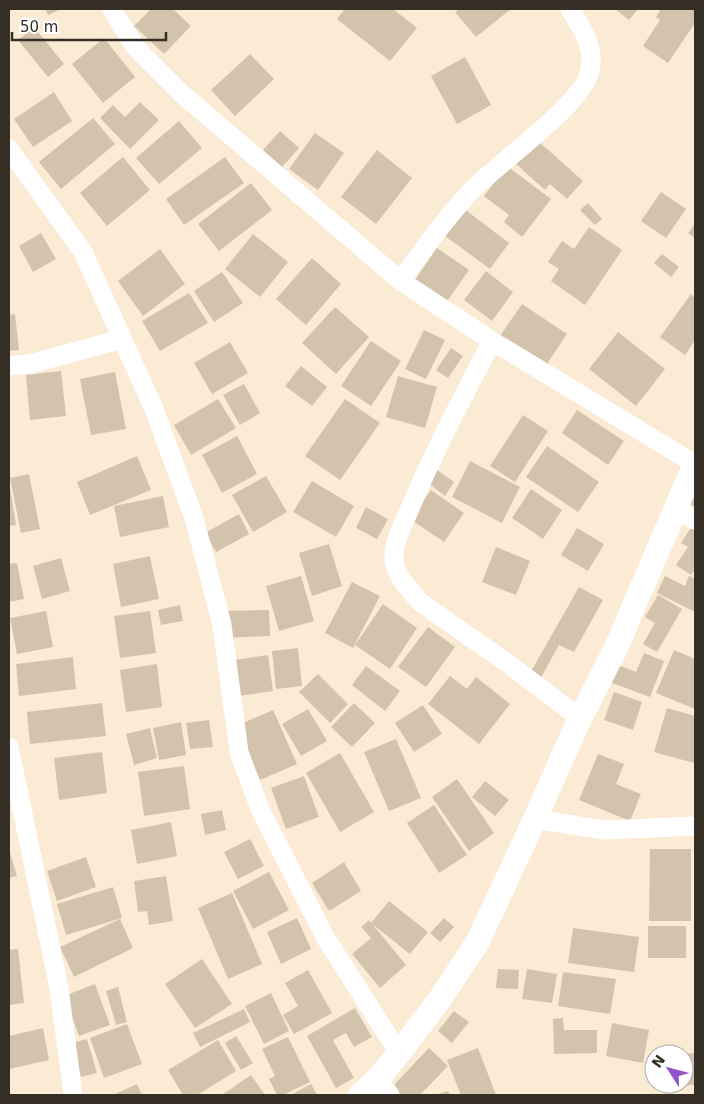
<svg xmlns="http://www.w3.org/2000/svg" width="704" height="1104" font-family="'DejaVu Sans',sans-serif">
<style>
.building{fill:#d3c3ad}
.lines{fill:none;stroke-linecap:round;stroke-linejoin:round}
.minor{stroke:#fff;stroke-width:19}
.tertiary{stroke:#fff;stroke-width:24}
</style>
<rect width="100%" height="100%" fill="#fbebd4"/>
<path class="building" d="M45,9H61L48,15Z
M151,9H173L191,26L164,54L134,26Z
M345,9H393L417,28L390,61L337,19Z
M460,9H511L476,37L455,12Z
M615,9H638L629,20Z
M661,9H695V23L668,63L643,46L660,20L656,17Z
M34,27L64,64L48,77L18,40Z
M104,38L135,77L103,103L72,64Z
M250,54L274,79L235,116L211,90Z
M465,57L491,105L457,124L431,76Z
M54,92L72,121L33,147L14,119Z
M140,102L159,120L130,149L100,118L113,105L125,117Z
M93,118L115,144L61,189L39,162Z
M179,121L202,148L159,184L136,158Z
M280,131L299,148L282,167L263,150Z
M315,133L344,153L318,190L289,169Z
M537,140L583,181L567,199L550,184L545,190L516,164Z
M377,150L412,178L376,224L341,197Z
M123,157L150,190L107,226L80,193Z
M225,157L244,183L184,225L166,199Z
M507,166L551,199L522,237L504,222L509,215L484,196Z
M251,183L272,210L219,251L198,224Z
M661,192L686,209L666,238L641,221Z
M588,203L602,219L595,225L580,210Z
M463,208L509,243L490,269L444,235Z
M695,224V238L688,233Z
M589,227L622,250L585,305L551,281L559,269L548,262L562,241L574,249Z
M41,233L56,259L33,272L19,246Z
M253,234L288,262L260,297L225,269Z
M437,248L469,270L443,307L412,284Z
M160,249L185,284L143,316L118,281Z
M662,254L679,267L671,277L654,263Z
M312,258L341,284L306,325L276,299Z
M486,271L513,292L492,321L464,300Z
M222,272L243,303L214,322L194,291Z
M189,293L208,323L160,351L142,321Z
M691,294L695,298V340L685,355L660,337Z
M522,304L567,334L545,367L500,336Z
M335,307L369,337L336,374L302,343Z
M15,314L19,350L9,351V315Z
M424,330L445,340L426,379L405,369Z
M618,332L665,369L636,406L589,369Z
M371,341L401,361L371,406L341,386Z
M230,342L248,373L212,394L194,363Z
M451,348L463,356L448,378L436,370Z
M301,366L327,387L312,406L285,386Z
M61,371L66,416L30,420L26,375Z
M115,372L126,429L91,435L80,379Z
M398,376L437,387L425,428L386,417Z
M244,384L260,413L240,425L223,395Z
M218,399L236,428L191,455L174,425Z
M345,399L380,423L340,480L305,456Z
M577,410L624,441L608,465L562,433Z
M523,415L548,431L515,482L490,466Z
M237,436L257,474L222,493L202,455Z
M547,446L599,482L578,512L526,477Z
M137,456L151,490L90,515L77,482Z
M470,461L520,487L502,523L452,497Z
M437,470L454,482L445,496L428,483Z
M29,474L40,529L21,533L10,478Z
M266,476L287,512L253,532L232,495Z
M9,481L16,525L9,526Z
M312,481L354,506L336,537L293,512Z
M695,488V507L687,502Z
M531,489L562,510L543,539L512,518Z
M431,490L464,513L444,542L410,519Z
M163,496L169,527L120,537L114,506Z
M366,507L388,519L377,539L356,528Z
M239,514L249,534L216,552L205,533Z
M692,526L695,528V569L691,575L676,565L688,547L681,543Z
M577,528L604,544L588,571L561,555Z
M329,544L342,586L312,596L299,553Z
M496,547L530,561L516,595L482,582Z
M150,556L159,599L121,607L113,564Z
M61,558L70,591L42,599L33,566Z
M17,563L24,599L9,602V564Z
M301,576L314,621L279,631L266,586Z
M665,576L685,586L689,576L695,579V612L657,593Z
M352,582L380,596L353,648L325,633Z
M579,587L603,600L574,652L559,645L539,681L529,675Z
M658,595L682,609L657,652L643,644L655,623L645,617Z
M383,604L417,628L390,669L355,645Z
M180,605L183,621L161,625L158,610Z
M269,610L270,636L225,638L224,611Z
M46,611L53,647L17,654L10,618Z
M150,611L156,653L120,658L114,616Z
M428,627L455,647L426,687L398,667Z
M298,648L302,686L276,689L272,651Z
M674,650L695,659V709L656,693Z
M644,653L664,661L650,697L612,683L618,665L636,672Z
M268,655L273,691L239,696L234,660Z
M73,657L76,689L19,696L16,664Z
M157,664L162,707L126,712L120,670Z
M366,666L400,691L385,711L352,685Z
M318,674L348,704L330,723L299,692Z
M450,676L467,689L476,677L510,704L479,744L428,704Z
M614,692L642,702L633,730L604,720Z
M102,703L106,736L30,744L27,712Z
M354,703L375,723L352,747L331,727Z
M423,705L442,734L414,752L395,723Z
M667,708L695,716L694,763L654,752Z
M308,709L327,741L301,756L282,724Z
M273,710L297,764L260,780L236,726Z
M209,720L213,747L190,749L186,723Z
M181,722L186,755L159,760L153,728Z
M150,728L157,758L134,765L126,734Z
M396,739L421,798L389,811L364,752Z
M102,752L107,793L59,800L54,758Z
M340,753L374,812L340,832L306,773Z
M598,754L624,764L616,784L641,794L630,821L579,800Z
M184,766L190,809L144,816L138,772Z
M304,776L319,817L286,829L271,788Z
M457,779L494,833L469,851L432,797Z
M485,781L509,800L495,816L472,797Z
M434,805L467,855L439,873L407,823Z
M222,810L226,830L205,835L201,814Z
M171,822L177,856L137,864L131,830Z
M250,839L264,866L238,879L224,852Z
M9,849L17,876L9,878Z
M650,849H691V921H649Z
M86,857L96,887L57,901L47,871Z
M344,862L361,891L329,911L312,883Z
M269,872L289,910L253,929L233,891Z
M166,876L173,921L149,925L147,911L138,912L134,881Z
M113,887L122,918L66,935L57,904Z
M232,893L262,964L228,979L198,908Z
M389,901L428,932L410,954L371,923Z
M297,918L311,949L281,964L267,932Z
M444,918L454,927L440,942L430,933Z
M120,919L133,948L74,977L60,947Z
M369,920L406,965L380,988L352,954L371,938L361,927Z
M648,926H686V958H648Z
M573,928L639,937L634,972L568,963Z
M18,949L24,1003L9,1005V950Z
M202,959L232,1004L195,1028L165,984Z
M498,969L519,970L518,989L496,988Z
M527,969L557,974L552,1003L522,999Z
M308,970L332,1013L294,1034L283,1015L298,1006L285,983Z
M563,972L616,979L610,1014L558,1006Z
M95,984L110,1025L79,1036L64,996Z
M118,987L127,1022L116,1025L106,991Z
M271,993L289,1031L264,1044L245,1006Z
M355,1008L372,1037L354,1047L346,1033L333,1040L354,1078L336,1088L307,1036Z
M244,1009L250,1022L200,1047L193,1033Z
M454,1011L469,1022L452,1043L438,1031Z
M563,1018L564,1030H597V1053L554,1054L553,1019Z
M612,1023L649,1030L643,1063L606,1056Z
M127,1024L142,1064L104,1078L90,1038Z
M43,1028L49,1060L9,1069V1036Z
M236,1036L253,1063L241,1070L225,1043Z
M288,1037L310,1082L283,1095H277L269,1079L275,1076L262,1049Z
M87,1039L97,1073L81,1077L72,1043Z
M218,1040L236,1071L197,1095H183L168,1070Z
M429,1048L448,1066L420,1095H401L392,1087Z
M478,1048L496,1095H461L447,1060Z
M695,1053V1085L673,1086V1084H684V1054Z
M251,1075L265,1095H222Z
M137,1084L142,1095H113Z
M311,1084L317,1095H291Z
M448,1091L450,1095H436Z"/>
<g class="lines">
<path class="minor" d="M112,9L135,47L183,95L401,281L492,341L695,464
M9,149L83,252L154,409L193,515L203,552L222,625L239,752L260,809L325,937L399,1053
M401,281C423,249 445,219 471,191C497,164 584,103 590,71C595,46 582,29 570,9
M492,341C464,395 435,449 411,506C404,523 393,541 394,560C395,575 411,591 420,602L510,665L580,718
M9,366L30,364L122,339
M675,508L695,520
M9,747L59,988L73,1095
M535,819L604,830L695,826
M378,1079L390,1095"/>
<path class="tertiary" d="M360,1095L378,1079L399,1053L440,999L477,943L535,819L580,718L615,650L695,464"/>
</g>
<rect width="704" height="1104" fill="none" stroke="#342e25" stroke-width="20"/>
<g transform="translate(669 1069) rotate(306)"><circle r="24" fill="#ffffff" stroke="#aeaba8"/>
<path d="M0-4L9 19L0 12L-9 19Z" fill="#9353c8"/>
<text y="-8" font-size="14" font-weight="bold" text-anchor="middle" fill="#342e25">N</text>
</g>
<path d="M12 32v8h154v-8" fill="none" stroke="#342e25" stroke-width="2.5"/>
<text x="20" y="32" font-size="15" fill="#342e25" stroke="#ffffff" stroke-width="4" paint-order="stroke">50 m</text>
</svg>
